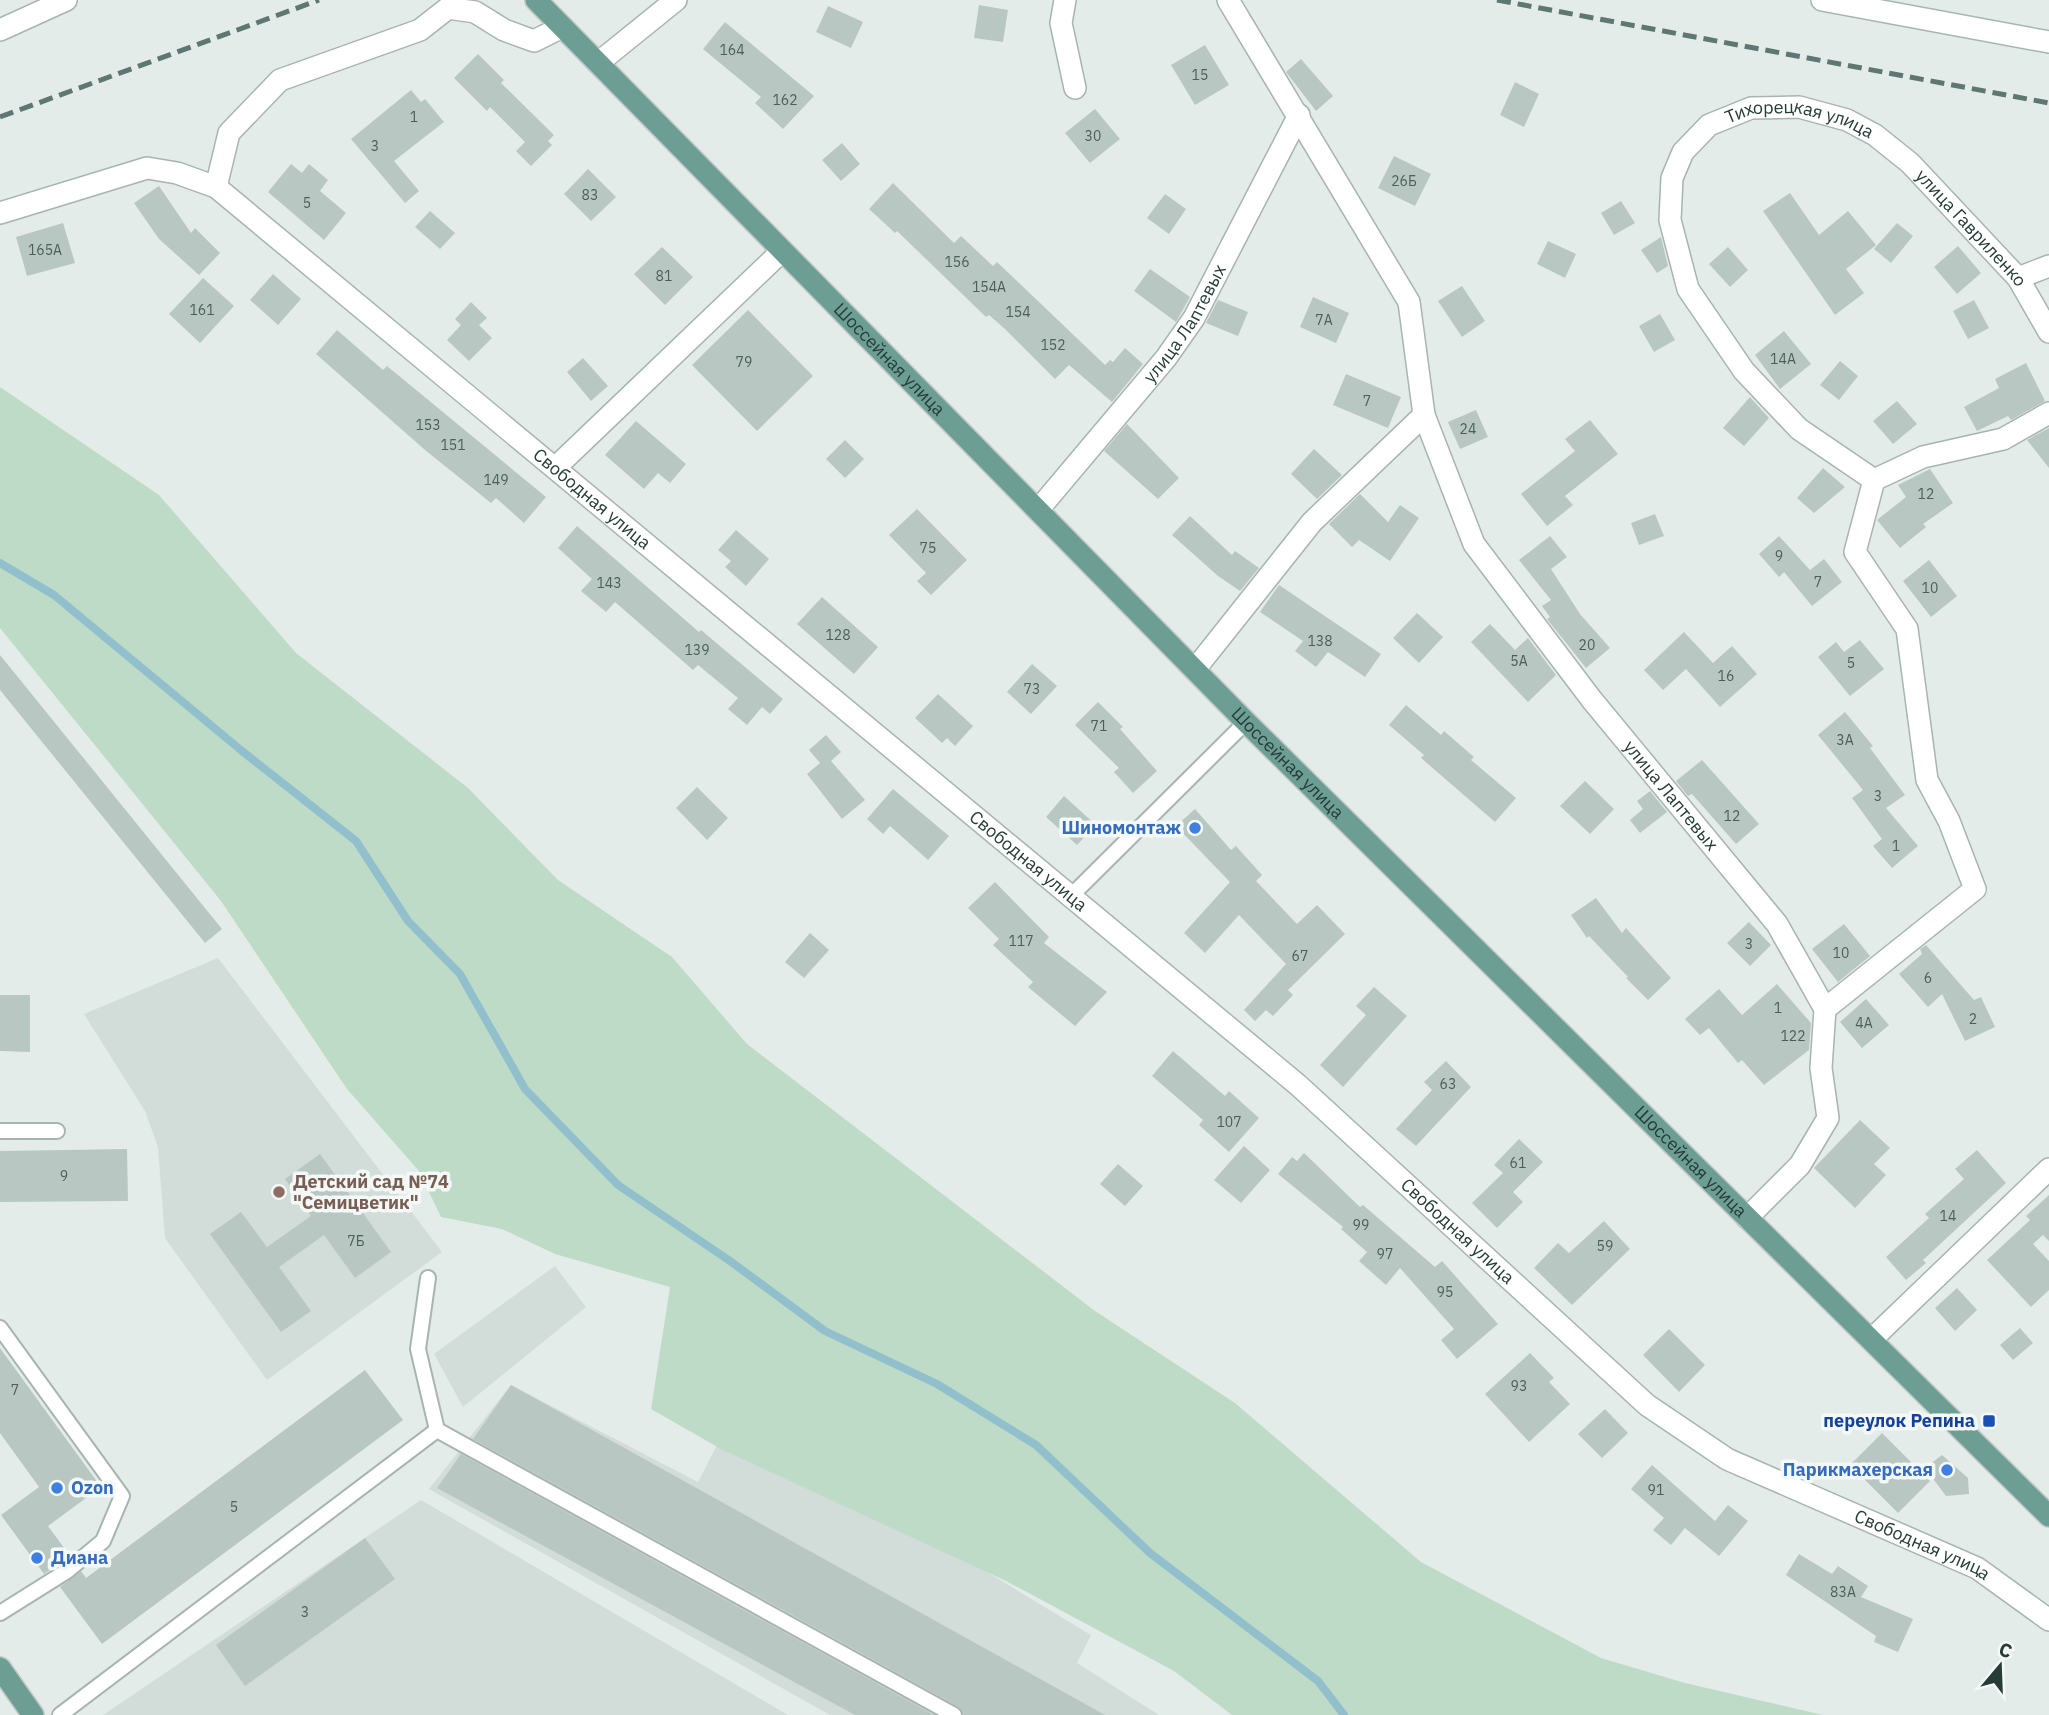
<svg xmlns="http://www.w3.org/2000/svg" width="2049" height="1715" font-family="'IBM Plex Sans',sans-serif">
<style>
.built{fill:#d2dcd8}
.green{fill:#bedbc8}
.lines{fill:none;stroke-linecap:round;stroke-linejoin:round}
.stream{stroke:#91bfcc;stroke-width:8}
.building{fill:#b9c7c2}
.lane-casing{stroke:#a7b4b0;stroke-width:18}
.street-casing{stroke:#a7b4b0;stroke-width:24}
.secondary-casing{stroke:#a3b7b1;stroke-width:24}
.primary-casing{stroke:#c2c8c7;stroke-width:24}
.lane{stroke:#fff;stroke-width:14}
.street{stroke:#fff;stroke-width:21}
.secondary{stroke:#fff;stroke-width:21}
.primary{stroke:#6c9e94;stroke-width:21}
.rail{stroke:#5f7772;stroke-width:5;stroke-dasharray:14 7;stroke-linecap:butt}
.shop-dot{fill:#3f7fe0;stroke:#f4f9f7;stroke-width:2.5}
.education-dot{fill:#8d6e63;stroke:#f4f9f7;stroke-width:2.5}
.transit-dot{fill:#1a4fb4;stroke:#f4f9f7;stroke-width:2.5}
.labels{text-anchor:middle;stroke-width:7;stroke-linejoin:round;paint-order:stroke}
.number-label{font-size:14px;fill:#4a5f5a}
.street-label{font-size:18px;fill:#253c37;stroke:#f4f9f7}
.shop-label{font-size:18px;font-weight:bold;fill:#366cbe;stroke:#f4f9f7;text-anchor:end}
.education-label{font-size:18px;font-weight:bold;fill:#785e54;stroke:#f4f9f7;text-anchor:start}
.transit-label{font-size:18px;font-weight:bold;fill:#164399;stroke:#f4f9f7;text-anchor:end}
</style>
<rect width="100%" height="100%" fill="#e4ece9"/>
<path class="built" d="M218,958L442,1252L267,1380L165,1238L158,1147L145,1111L84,1014Z
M555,1266L586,1307L463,1407L434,1354Z
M511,1385L698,1482L719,1441L924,1534L1091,1635L1077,1663L1159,1715H830L429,1489Z
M421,1500L788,1715H103Z"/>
<path class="green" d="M0,387L159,495L296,653L468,788L558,880L672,957L747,1044L1095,1311L1235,1403L1421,1562L1601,1658L1685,1683L1823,1715H1232L1174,1671L1006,1581L721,1449L651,1409L670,1287L555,1254L502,1229L441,1217L419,1171L347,1089L221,901L0,628Z"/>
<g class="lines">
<path class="stream" d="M0,563L54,595L242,751L356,841L408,921L460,974L525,1089L618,1185L730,1261L825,1331L937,1384L1036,1445L1150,1553L1318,1681L1344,1715"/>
</g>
<path class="building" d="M979,5L1008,10L1003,42L974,38Z
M828,6L863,22L851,48L816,32Z
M725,22L814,96L783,129L755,103L761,97L703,49Z
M1205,45L1229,85L1195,105L1171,65Z
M478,54L504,80L501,83L554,135L548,141L552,145L531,166L516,151L525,142L490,107L487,111L454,78Z
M1301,59L1333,96L1316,111L1286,72Z
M1515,82L1539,94L1524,127L1500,115Z
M411,90L421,102L425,99L444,122L394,161L419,191L405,203L351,139Z
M1095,109L1120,139L1090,163L1065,133Z
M842,143L860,164L841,181L822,160Z
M1394,156L1431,174L1415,206L1378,188Z
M291,164L302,173L309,164L328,180L320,191L346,213L324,240L268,192Z
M588,169L616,197L591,221L564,194Z
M893,183L954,243L961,236L993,266L997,262L1105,365L1110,360L1113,362L1125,348L1143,364L1112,402L1069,365L1055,379L1005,329L989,315L986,317L897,231L895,233L869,209Z
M159,186L191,233L195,228L220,253L199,275L159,239L134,203Z
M1790,193L1819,235L1848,211L1876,245L1846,269L1864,293L1835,315L1763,211Z
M1165,194L1186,209L1169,234L1147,218Z
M1621,201L1635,223L1614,235L1601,213Z
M430,211L455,233L440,249L415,227Z
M63,223L75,263L27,276L16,237Z
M1897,223L1913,236L1891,263L1874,249Z
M1661,237L1668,266L1657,273L1641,250Z
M1548,241L1576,254L1565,278L1537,264Z
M1958,246L1981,273L1957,294L1934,267Z
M662,247L693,277L665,305L634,274Z
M1728,247L1748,270L1730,287L1709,264Z
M1150,269L1190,297L1176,322L1134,291Z
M273,274L301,299L278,325L250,300Z
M203,278L234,306L200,343L169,314Z
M1462,286L1485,321L1462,337L1438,301Z
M1313,297L1349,313L1336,343L1300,327Z
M1218,300L1248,312L1238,336L1206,323Z
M1974,300L1989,328L1968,339L1953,311Z
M471,302L487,318L479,325L492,338L469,361L447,340L461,325L455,319Z
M748,310L813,376L757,431L692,365Z
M1660,314L1675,340L1654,352L1639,326Z
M337,330L383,370L387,366L546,497L524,523L496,498L491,503L425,450L316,354Z
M1784,331L1811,364L1780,389L1755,355Z
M583,358L608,386L591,401L567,372Z
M1840,361L1858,376L1839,400L1820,385Z
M2026,363L2045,401L2011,420L2008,416L1977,431L1964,407L1999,388L1995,379Z
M1346,374L1401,397L1388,428L1333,405Z
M1750,397L1769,418L1744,446L1723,428Z
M1897,401L1917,424L1893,444L1873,421Z
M1476,410L1488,437L1460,449L1448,422Z
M1590,420L1618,454L1565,496L1573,505L1547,526L1521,494L1575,451L1565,439Z
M636,421L686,464L670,483L658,473L644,489L605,455Z
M1127,424L1179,478L1158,499L1104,451Z
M2049,428V468L2027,440Z
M845,440L864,459L845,478L826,459Z
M1314,449L1342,475L1317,499L1291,474Z
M1823,468L1845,487L1814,513L1797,498Z
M1930,469L1953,503L1923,524L1926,527L1900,548L1877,520L1906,497L1898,485Z
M1360,494L1388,522L1400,505L1419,518L1390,561L1359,540L1352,547L1329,524Z
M917,509L967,560L931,595L917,581L926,573L889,535Z
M1655,514L1664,536L1639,545L1631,523Z
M1190,516L1232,555L1235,551L1259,568L1240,591L1218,576L1172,535Z
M577,526L699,632L701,630L783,699L770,714L762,707L747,725L728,709L738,698L698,665L693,670L615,602L606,612L581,591L592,579L558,548Z
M736,530L769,559L746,586L725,567L731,561L718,550Z
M1550,536L1567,557L1551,569L1580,614L1610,648L1586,668L1547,619L1550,617L1542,606L1551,600L1519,560Z
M1779,536L1810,570L1824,559L1842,582L1812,606L1784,572L1779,577L1759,554Z
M1929,560L1957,596L1931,617L1903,581Z
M1279,585L1381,654L1365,677L1328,652L1316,667L1295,651L1303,641L1260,612Z
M822,597L878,647L854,674L797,624Z
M1417,613L1443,637L1419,663L1393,638Z
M1490,624L1515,650L1528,638L1556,675L1528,702L1471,642Z
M1684,632L1713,663L1732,646L1757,674L1720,707L1686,669L1663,690L1644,670Z
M1860,640L1884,669L1850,696L1818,657L1836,642L1844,652Z
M0,655L222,929L205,943L0,690Z
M1032,664L1057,686L1031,714L1007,692Z
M938,694L973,726L955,746L947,738L942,743L915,718Z
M1098,702L1123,727L1120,729L1157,771L1133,793L1114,772L1119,768L1075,725Z
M1406,705L1441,735L1444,731L1474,757L1471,760L1516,798L1495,822L1421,758L1424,755L1389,725Z
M1845,712L1873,746L1870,748L1905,795L1886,808L1918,846L1892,868L1873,846L1882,839L1852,798L1863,790L1818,735Z
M826,735L841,752L831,761L865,800L842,819L807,774L820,763L809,750Z
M1702,760L1759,824L1736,844L1692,794L1688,796L1676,781Z
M1585,781L1614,809L1590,834L1560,806Z
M697,787L728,818L707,840L676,808Z
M893,789L949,836L928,860L890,826L883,834L867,819Z
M1650,791L1667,812L1640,833L1630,820L1643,809L1637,801Z
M1064,796L1096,825L1077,845L1046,817Z
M1195,809L1231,850L1236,846L1262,875L1256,881L1297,924L1317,905L1345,934L1288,990L1293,995L1273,1016L1266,1010L1255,1021L1244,1010L1286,964L1239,915L1205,953L1184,933L1230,882L1176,826Z
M995,882L1049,937L1044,943L1107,992L1075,1026L1028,987L1033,982L993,945L999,939L968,908Z
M1596,898L1622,933L1626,928L1671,978L1648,1000L1626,978L1628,977L1589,936L1587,938L1571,915Z
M1749,922L1771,945L1750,966L1727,943Z
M1844,924L1870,956L1838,982L1812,949Z
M810,933L829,950L804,978L785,962Z
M1926,945L1974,1000L1981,997L1995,1027L1965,1041L1942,994L1928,1007L1899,974L1922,954L1920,949Z
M1777,984L1811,1023L1809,1050L1764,1085L1742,1060L1738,1063L1709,1028L1700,1035L1685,1019L1719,989L1742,1015Z
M1374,987L1407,1016L1343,1087L1320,1065L1366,1015L1356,1006Z
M0,995H30V1052L0,1051Z
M1866,999L1889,1025L1862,1048L1840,1022Z
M1173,1051L1225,1096L1229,1091L1259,1118L1229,1152L1199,1125L1203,1120L1152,1076Z
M1446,1061L1471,1087L1416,1146L1396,1129L1432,1090L1424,1082Z
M1860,1120L1890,1148L1874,1164L1886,1175L1855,1208L1814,1168Z
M1519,1139L1543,1162L1513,1192L1523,1202L1497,1228L1472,1203L1503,1173L1494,1165Z
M1244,1146L1270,1170L1241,1203L1214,1180Z
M127,1149L128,1201L0,1202V1151Z
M1977,1150L2006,1183L1923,1260L1926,1263L1906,1280L1886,1257L1929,1218L1925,1214L1964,1179L1955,1169Z
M1304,1153L1360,1207L1363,1205L1435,1267L1442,1261L1498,1324L1457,1359L1441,1340L1454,1329L1400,1268L1386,1285L1359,1261L1367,1252L1341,1229L1343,1227L1278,1174L1292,1157L1297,1161Z
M320,1154L391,1252L355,1278L324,1235L279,1267L311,1311L281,1332L210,1234L241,1212L267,1247L311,1216L285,1179Z
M1118,1164L1143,1186L1125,1206L1100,1184Z
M2049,1195V1241L2043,1235L2033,1244L2049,1261V1290L2031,1307L1987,1260L2030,1220L2026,1216Z
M1604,1221L1630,1249L1572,1305L1534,1268L1558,1243L1569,1253Z
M1957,1288L1977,1310L1955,1331L1935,1308Z
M2020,1328L2033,1343L2013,1360L2000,1345Z
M1669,1329L1705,1365L1679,1392L1643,1355Z
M0,1348L101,1487L48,1526L70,1556L44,1574L1,1515L39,1487L0,1433Z
M1530,1353L1554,1378L1549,1382L1570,1404L1529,1442L1485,1394Z
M365,1370L403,1420L102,1644L60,1587L81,1571L86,1578Z
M511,1385L1105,1715H964L959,1707L473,1439Z
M1605,1409L1628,1433L1602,1458L1578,1434Z
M1882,1433L1930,1481L1898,1513L1850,1465Z
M461,1454L934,1715H855L437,1488Z
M1942,1455L1968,1478L1969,1494L1946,1496L1925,1468Z
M1652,1465L1715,1521L1728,1505L1748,1521L1719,1556L1685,1528L1671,1545L1653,1530L1664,1518L1631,1489Z
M365,1538L395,1579L245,1686L216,1645Z
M1799,1554L1832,1574L1838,1566L1868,1586L1861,1597L1913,1619L1898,1652L1874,1642L1876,1636L1786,1575Z"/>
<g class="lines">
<defs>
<path id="lane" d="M1071,896L1246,722
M0,1131H57
M428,1278L418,1349L437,1430
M0,1328L122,1496L103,1541L67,1571L0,1613
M60,1715L437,1430L954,1715"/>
<g id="street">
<path d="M1065,0L1061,23L1075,88"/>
<path id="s1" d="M1228,0L1409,302L1424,415L1474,544L1592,700L1777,924L1825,1009L1975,889L1949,821L1927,780L1907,629L1855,552L1874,480L1923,457L2003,439L2049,413"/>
<path d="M0,30L66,0"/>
<path d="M598,63L676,0"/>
<path d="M216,187L229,133L280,80L420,30L448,8L475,12L504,30L534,41L562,27"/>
<path id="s2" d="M0,213L147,168L177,173L216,187L1298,1085L1647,1405L1727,1459L1977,1568L2049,1620"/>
<path d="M2018,278L2049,266"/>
<path d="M555,468L781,252"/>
<path id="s3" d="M1874,480L1799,429L1744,371L1688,289L1670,220L1672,178L1683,152L1709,125L1751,108L1799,107L1847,120L1875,135L1910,163L2018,278L2049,332"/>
<path id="s4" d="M1038,510L1166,358L1194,318L1299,115"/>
<path d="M1196,668L1312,522L1424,415"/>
<path d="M1747,1218L1800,1165L1828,1118L1821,1068L1825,1009"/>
<path d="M1872,1339L2049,1169"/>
</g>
<path id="secondary" d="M1822,0L2049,42"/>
<g id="primary">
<path id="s5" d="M536,0L1246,722L2049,1516"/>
<path d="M0,1668L33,1715"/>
</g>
</defs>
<use href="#lane" class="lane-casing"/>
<use href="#street" class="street-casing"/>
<use href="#secondary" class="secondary-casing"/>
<use href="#primary" class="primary-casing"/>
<use href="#lane" class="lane"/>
<use href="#street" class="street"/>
<use href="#secondary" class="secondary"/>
<use href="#primary" class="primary"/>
<path class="rail" d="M1497,0L2049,103
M0,117L319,0"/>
</g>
<g class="shop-dot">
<circle cx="1195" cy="828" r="7"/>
<circle cx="1947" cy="1470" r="7"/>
<circle cx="57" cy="1488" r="7"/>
<circle cx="37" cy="1558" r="7"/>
</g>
<circle class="education-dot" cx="279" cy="1192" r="7"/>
<rect class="transit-dot" x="1982" y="1414" width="14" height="14" rx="3.5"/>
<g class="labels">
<g class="number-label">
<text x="732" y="55">164</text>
<text x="1200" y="80">15</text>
<text x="785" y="105">162</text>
<text x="414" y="122">1</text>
<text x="1093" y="141">30</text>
<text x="375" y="151">3</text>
<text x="1404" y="186">26Б</text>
<text x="590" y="200">83</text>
<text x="307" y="208">5</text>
<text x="45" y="255">165А</text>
<text x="957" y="267">156</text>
<text x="664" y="281">81</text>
<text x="989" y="292">154А</text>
<text x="202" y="315">161</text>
<text x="1018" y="317">154</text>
<text x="1324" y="325">7А</text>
<text x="1053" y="350">152</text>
<text x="1783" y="364">14А</text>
<text x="744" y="367">79</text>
<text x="1367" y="406">7</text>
<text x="428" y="430">153</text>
<text x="1468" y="434">24</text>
<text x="453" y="450">151</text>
<text x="496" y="485">149</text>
<text x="1926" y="499">12</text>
<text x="928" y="553">75</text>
<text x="1779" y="561">9</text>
<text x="1818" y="587">7</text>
<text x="609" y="588">143</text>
<text x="1930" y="593">10</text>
<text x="838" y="640">128</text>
<text x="1320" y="646">138</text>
<text x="1587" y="650">20</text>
<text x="697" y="655">139</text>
<text x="1519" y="666">5А</text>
<text x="1851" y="668">5</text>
<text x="1726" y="681">16</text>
<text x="1032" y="694">73</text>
<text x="1099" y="731">71</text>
<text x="1845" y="745">3А</text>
<text x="1878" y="801">3</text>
<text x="1732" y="821">12</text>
<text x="1896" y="851">1</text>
<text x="1021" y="946">117</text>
<text x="1749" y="949">3</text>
<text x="1841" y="958">10</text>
<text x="1300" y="961">67</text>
<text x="1928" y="983">6</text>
<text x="1778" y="1013">1</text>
<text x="1973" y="1024">2</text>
<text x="1864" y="1028">4А</text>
<text x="1793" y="1041">122</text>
<text x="1448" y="1089">63</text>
<text x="1229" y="1127">107</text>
<text x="1518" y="1168">61</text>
<text x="64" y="1181">9</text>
<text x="1948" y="1221">14</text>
<text x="1361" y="1230">99</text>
<text x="356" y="1246">7Б</text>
<text x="1605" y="1251">59</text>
<text x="1385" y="1259">97</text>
<text x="1445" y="1297">95</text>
<text x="1519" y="1391">93</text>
<text x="15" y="1395">7</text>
<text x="1656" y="1495">91</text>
<text x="234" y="1512">5</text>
<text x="1843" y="1597">83А</text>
<text x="305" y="1617">3</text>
</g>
<g class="street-label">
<text dy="6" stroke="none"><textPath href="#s3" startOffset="544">Тихорецкая улица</textPath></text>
<text dy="6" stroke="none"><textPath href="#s3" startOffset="758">улица Гавриленко</textPath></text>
<text dy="6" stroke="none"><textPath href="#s4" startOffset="238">улица Лаптевых</textPath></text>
<text dy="6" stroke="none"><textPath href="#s5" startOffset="504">Шоссейная улица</textPath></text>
<text dy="6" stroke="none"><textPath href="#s2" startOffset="714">Свободная улица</textPath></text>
<text dy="6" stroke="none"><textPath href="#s5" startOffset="1071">Шоссейная улица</textPath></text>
<text dy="6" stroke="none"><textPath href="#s1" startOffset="924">улица Лаптевых</textPath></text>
<text dy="6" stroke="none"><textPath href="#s2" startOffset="1281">Свободная улица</textPath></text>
<text dy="6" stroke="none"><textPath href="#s5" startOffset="1638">Шоссейная улица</textPath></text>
<text dy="6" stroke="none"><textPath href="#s2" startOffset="1848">Свободная улица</textPath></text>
<text dy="6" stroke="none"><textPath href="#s2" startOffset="2415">Свободная улица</textPath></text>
</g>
<g class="shop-label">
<text x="1181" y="834">Шиномонтаж</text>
<text x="1933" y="1476">Парикмахерская</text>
<text x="71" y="1494" text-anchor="start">Ozon</text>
<text x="51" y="1564" text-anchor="start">Диана</text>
</g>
<g class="education-label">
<text x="293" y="1188">Детский сад №74<tspan x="293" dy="21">"Семицветик"</tspan></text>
</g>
<g class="transit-label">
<text x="1975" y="1427">переулок Репина</text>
</g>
</g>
<g transform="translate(2000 1666) rotate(19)" stroke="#f4f9f7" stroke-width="5" paint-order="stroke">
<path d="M0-5L12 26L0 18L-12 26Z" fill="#253c37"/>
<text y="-10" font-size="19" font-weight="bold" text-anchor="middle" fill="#253c37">С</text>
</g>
</svg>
